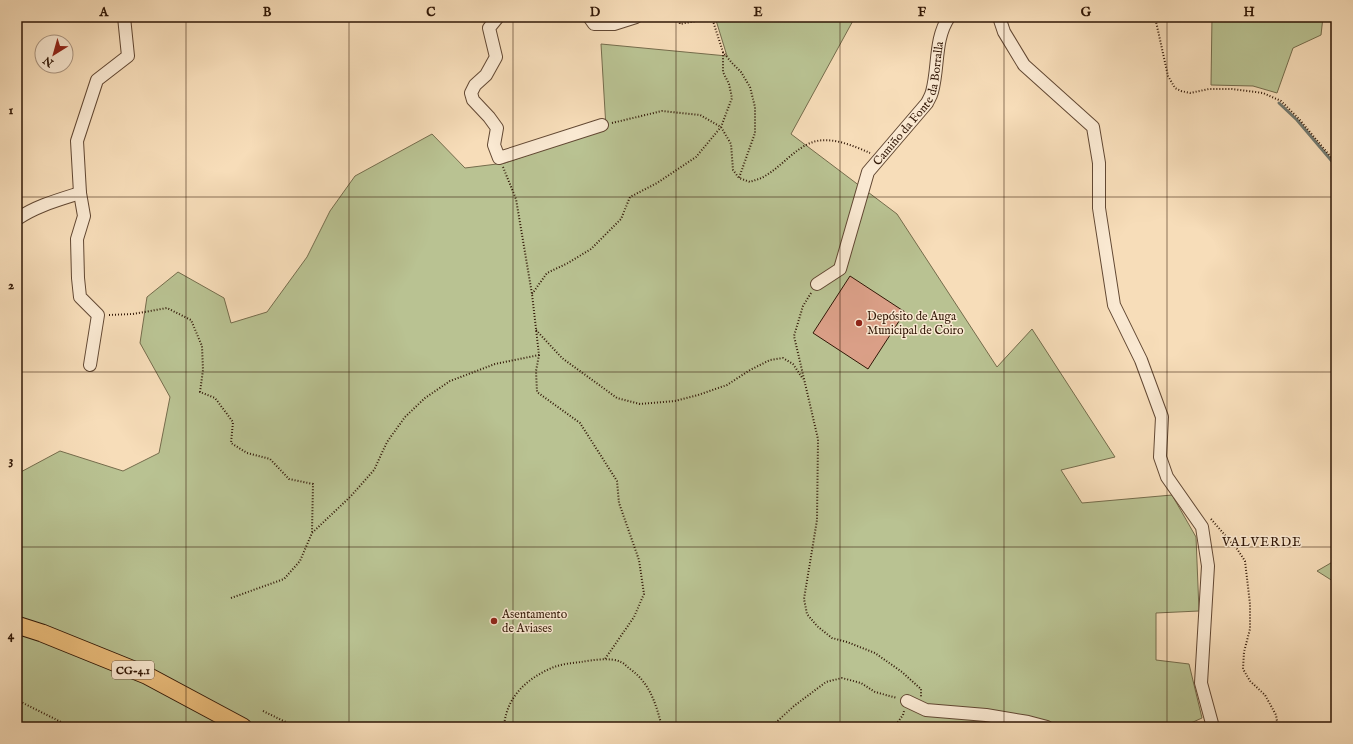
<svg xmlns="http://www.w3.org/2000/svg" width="1353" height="744" font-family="'IM FELL English',serif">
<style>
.green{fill:#b9c292;stroke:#756c4c}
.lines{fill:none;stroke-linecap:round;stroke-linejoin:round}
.stream{stroke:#72796f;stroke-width:3}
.building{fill:#da9f87;stroke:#311706}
.minor-casing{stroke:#624833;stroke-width:14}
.highway-casing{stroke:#311706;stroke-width:19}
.path{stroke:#311706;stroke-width:2;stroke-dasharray:1 2;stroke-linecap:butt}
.minor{stroke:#fae9d2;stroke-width:12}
.highway{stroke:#ecbe7c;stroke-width:17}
.grid{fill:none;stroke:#311706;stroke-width:1;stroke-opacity:0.55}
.poi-dot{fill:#8f2418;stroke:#fae9d2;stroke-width:1.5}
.labels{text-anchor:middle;stroke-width:3;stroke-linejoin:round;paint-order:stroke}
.shield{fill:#fae9d2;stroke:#6d5643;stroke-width:1}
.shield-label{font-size:11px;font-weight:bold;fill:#311706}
.street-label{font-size:12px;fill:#311706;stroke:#fae9d2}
.poi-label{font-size:12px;fill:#311706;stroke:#fae9d2;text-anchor:start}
.neighbourhood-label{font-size:13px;letter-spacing:1px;fill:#311706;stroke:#fae9d2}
.neatline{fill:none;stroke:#311706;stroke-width:1.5}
.grid-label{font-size:13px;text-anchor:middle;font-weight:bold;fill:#311706}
</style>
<rect width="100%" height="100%" fill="#f7ddb9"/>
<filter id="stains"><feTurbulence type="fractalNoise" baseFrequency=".005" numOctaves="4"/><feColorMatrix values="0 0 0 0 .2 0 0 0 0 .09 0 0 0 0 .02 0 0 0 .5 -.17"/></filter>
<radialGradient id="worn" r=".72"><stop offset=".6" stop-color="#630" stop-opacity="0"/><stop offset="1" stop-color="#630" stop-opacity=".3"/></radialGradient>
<path class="green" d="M715,17H855L791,134L897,214L997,367L1032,329L1115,457L1061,470L1082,503L1172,495L1196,537L1199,611L1156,613V660L1189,664L1202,718L1182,727H17V474L60,451L123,471L159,453L170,397L140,343L147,297L178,272L224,298L231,323L267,312L307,257L330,211L355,176L432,134L465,168L505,163L606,128L601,44L727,56Z
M1212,17H1323L1321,35L1293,48L1277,93L1253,86L1211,85Z
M1336,560V583L1317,571Z"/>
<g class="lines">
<path class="stream" d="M1279,103L1297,120L1336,166"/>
</g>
<path class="building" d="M850,276L905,312L868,369L813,333Z"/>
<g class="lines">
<defs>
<g id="minor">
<path d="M498,17L489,28L496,57L486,75L475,85L471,93L473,100L489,117L497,128L494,145L499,158L602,125"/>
<path d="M589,17L594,24H614L636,17"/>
<path d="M999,17L1004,32L1024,65L1093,127L1099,163V208L1114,305L1141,360L1162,417L1160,457L1167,477L1202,527L1208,566L1201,683L1213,727"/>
<path d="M17,219C36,206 58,200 80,193"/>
<path id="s1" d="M817,284L840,269L868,172L927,103C929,99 931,96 932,92C939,67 934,39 949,17"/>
<path d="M90,365L98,315L80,297L78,278L77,239L84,216L80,193L77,141L97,80L128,56L124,17"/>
<path d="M907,701L926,710L986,715L1028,722L1047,727"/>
</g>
<path id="highway" d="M17,625L42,633L146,675L243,727"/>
</defs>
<use href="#minor" class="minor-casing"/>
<use href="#highway" class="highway-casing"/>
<path class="path" d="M678,17L680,24L712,18L723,52L732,63L741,72L750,87L755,107V133L739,178
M1155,17L1168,76L1175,88L1181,91L1190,93L1209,89H1232L1263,93L1281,101L1299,119L1336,163
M612,123L662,111L700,115L721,127L731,144L733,170L739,178L750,182C755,180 760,179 765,176C781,167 795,148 813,142C831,136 854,146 870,153
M503,167L516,199L532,294L539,355L536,371L537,392L580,423L617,481L619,503L639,560L644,594L634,617L605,659
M811,293L803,306L794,336L818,439L817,520L804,599L807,614L817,626L832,638L847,642L875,653L902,672L921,689V697
M532,294L547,273L568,263L591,249L621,219L630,197L657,183L696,157L721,127L732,98L729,84L723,72V52
M109,315L133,314L167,308L191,320L202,346L203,370L200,392L215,398L233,422L231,443L247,453L270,459L289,479L313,484L312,532
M536,330L562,358L617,398L640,404L675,401L698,395L727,385L750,370L770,360L783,358L793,364L803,379
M1211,519L1237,549L1245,561L1250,604V629L1244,652L1243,669L1250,681L1265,695L1276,715L1278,727
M231,598L284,579L300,561L312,533L351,496L374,470L387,442L405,417L425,398L450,381L495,364L539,355
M17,700L71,727
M263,711L296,727
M504,727C506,697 527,678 554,667C562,664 572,663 581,662C592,660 611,657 621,662C624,663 627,667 630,669C650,683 656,704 662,727
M771,727L794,706L826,682L842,678L861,683L875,692L897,698
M894,727L903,715L904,711"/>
<use href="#minor" class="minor"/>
<use href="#highway" class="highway"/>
</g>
<path class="grid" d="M186,17V727M349,17V727M513,17V727M676,17V727M840,17V727M1004,17V727M1167,17V727M17,197H1336M17,372H1336M17,547H1336"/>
<g class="poi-dot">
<circle cx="859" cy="323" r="4"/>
<circle cx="494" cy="621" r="4"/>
</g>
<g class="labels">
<rect class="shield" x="112" y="661" width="42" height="18" rx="3"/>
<g class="shield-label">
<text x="133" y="674">CG-4.1</text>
</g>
<g class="street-label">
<text dy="4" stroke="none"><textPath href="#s1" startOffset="211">Camiño da Fonte da Borralla</textPath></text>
</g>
<g class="poi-label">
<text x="867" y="320">Depósito de Auga<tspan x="867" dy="14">Municipal de Coiro</tspan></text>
<text x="502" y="618">Asentamento<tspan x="502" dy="14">de Aviases</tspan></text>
</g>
<g class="neighbourhood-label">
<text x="1262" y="546">VALVERDE</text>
</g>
</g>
<rect width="1353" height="744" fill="none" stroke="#f7ddb9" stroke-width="44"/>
<g transform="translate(54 54) rotate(217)"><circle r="19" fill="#fae9d2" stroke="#aa9580"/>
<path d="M0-3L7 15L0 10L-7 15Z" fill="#8f2418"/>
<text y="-6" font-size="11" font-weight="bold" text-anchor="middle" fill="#311706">N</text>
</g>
<rect x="22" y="22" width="1309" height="700" class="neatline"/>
<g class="grid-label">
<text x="104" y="16">A</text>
<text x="267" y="16">B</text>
<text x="431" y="16">C</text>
<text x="595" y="16">D</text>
<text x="758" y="16">E</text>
<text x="922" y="16">F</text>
<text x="1086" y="16">G</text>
<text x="1249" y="16">H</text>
<text x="11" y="114">1</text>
<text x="11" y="289">2</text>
<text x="11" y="464">3</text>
<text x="11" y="639">4</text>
</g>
<rect width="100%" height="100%" filter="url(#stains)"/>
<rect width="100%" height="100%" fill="url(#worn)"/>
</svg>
